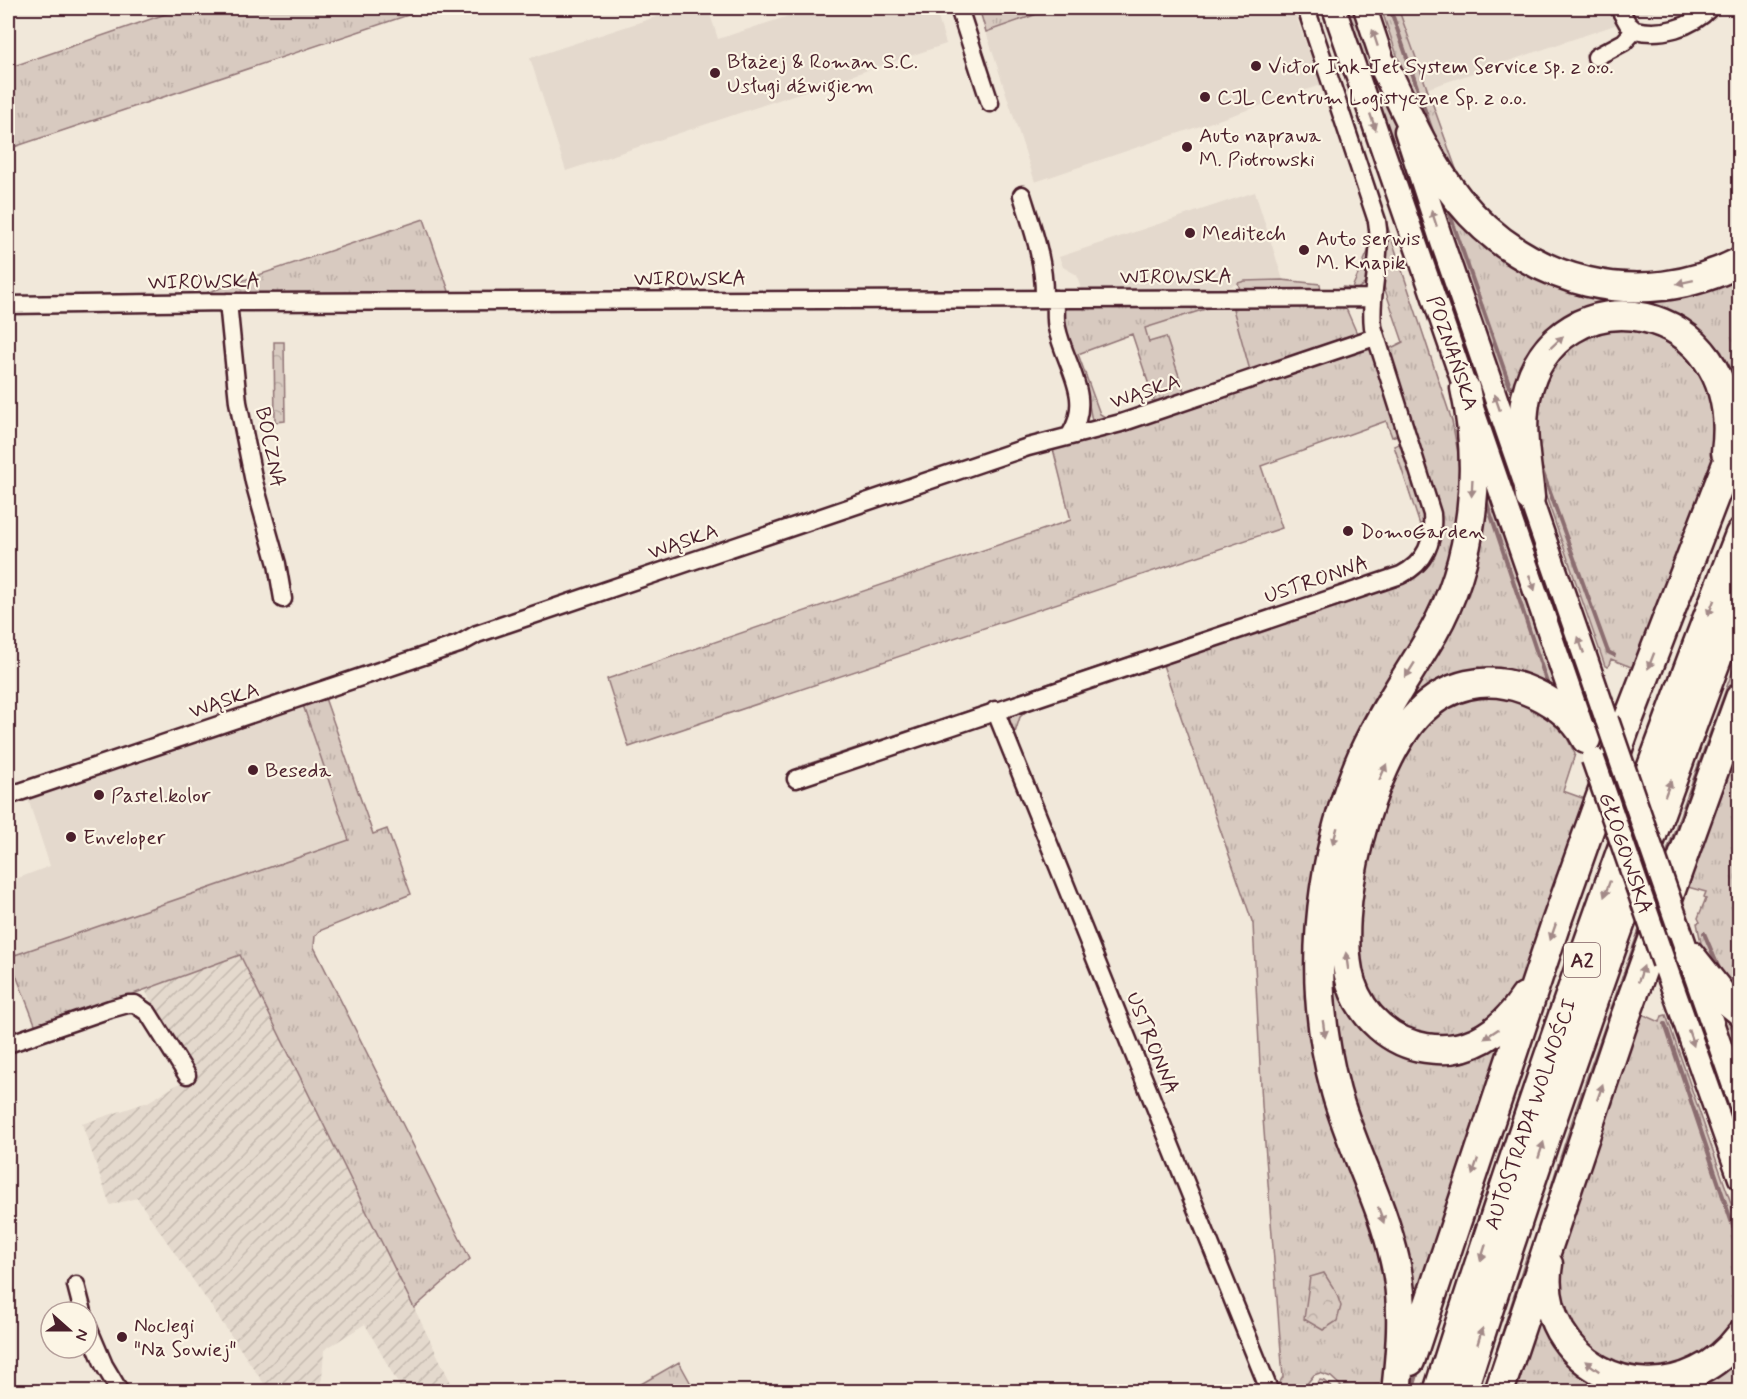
<svg xmlns="http://www.w3.org/2000/svg" width="1747" height="1399" font-family="Mynerve,sans-serif">
<style>
.built{fill:#e4d9cd}
.industrial{fill:url(#industrial-furrows)}
.grass{fill:url(#grass-tufts);stroke:#917476;stroke-width:1.5;fill-rule:evenodd}
.forest{fill:url(#forest-crowns);stroke:#917476;stroke-width:1.5}
.lines{fill:none;stroke-linecap:round;stroke-linejoin:round}
.stream{stroke:#8b6d6f;stroke-width:4}
.minor-casing{stroke:#4a1f2b;stroke-width:21}
.secondary-casing{stroke:#4a1f2b;stroke-width:27}
.motorway-casing{stroke:#4a1f2b;stroke-width:33}
.minor{stroke:#fcf5e5;stroke-width:16}
.secondary{stroke:#fcf5e5;stroke-width:22}
.motorway{stroke:#fcf5e5;stroke-width:28}
.secondary-bridge-casing{stroke:#4a1f2b;stroke-width:27;stroke-linecap:butt}
.secondary-bridge{stroke:#fcf5e5;stroke-width:22}
.oneway{fill:#a38a88}
.poi-dot{fill:#4a1f2b;stroke:#fcf5e5;stroke-width:2}
.labels{text-anchor:middle;stroke-width:4.5;stroke-linejoin:round;paint-order:stroke}
.shield{fill:#fcf5e5;stroke:#7f5f63;stroke-width:1.5}
.shield-label{font-size:20px;font-weight:bold;fill:#4a1f2b}
.poi-label{font-size:21px;fill:#4a1f2b;stroke:#fcf5e5;text-anchor:start}
.street-label{font-size:21px;fill:#4a1f2b;stroke:#fcf5e5}
</style>
<defs>
<pattern id="industrial-furrows" width="10" height="10" patternUnits="userSpaceOnUse" patternTransform="scale(1.5)"><rect width="10" height="10" fill="#e4d9cd"/><path d="M-1 1l2-2M0 10L10 0M9 11l2-2" fill="none" stroke="#c5bab0"/></pattern>
<pattern id="grass-tufts" width="24" height="20" patternUnits="userSpaceOnUse" patternTransform="scale(1.5)"><rect width="24" height="20" fill="#d8cac0"/><path d="M3 7l-1-3M5 7V3M7 7l1-3M15 17l-1-3M17 17v-4M19 17l1-3" fill="none" stroke="#bbada5"/></pattern>
<pattern id="forest-crowns" width="20" height="18" patternUnits="userSpaceOnUse" patternTransform="scale(1.5)"><rect width="20" height="18" fill="#d8cac0"/><path d="M2 6a3 3 0 1 1 6 0M12 15a3 3 0 1 1 6 0" fill="none" stroke="#bbada5"/></pattern>
</defs>
<rect width="100%" height="100%" fill="#f1e8da"/>
<filter id="ink" filterUnits="userSpaceOnUse"><feTurbulence type="fractalNoise" baseFrequency=".0167" numOctaves="2"/><feDisplacementMap in="SourceGraphic" scale="12" xChannelSelector="R" yChannelSelector="G"/><feConvolveMatrix kernelMatrix="1 2 1 2 8 2 1 2 1" color-interpolation-filters="sRGB"/></filter>
<g filter="url(#ink)">
<path class="built" d="M683,8H708L718,39L813,8H935L946,44L566,171L530,58Z
M1054,8H1293L1321,85L1035,182L986,32Z
M1398,8H1665L1426,89Z
M1255,192L1283,280L1245,281L1223,289L1218,288L1081,290L1077,275L1063,267L1059,257Z
M1218,305L1233,309L1251,374L1186,397L1166,337L1149,342L1145,328Z
M303,705L350,840L8,958V882L50,866L27,796Z"/>
<path class="industrial" d="M240,955L455,1391H402L365,1324L324,1350L321,1391H269L137,1198L110,1205L82,1124L148,1102L195,1074L162,1022L144,988Z"/>
<path class="grass" d="M183,8H429L8,149V68Z
M979,8H1054L986,32Z
M1341,8H1358L1425,218L1602,730L1597,744Z
M1381,8H1398L1460,180L1461,195L1405,79Z
M1435,186L1549,276L1739,270L1740,419L1724,367L1600,313L1513,413Z
M1384,216L1452,421L1458,453L1460,489L1452,554L1310,913L1371,1219L1390,1297L1383,1391H1310L1320,1380L1324,1381L1336,1391L1341,1386L1331,1377L1320,1373L1314,1375L1301,1391H1275L1008,724L1012,713L1401,580L1434,551L1385,351L1403,342L1383,284ZM1163,665L1253,924L1262,1105L1283,1377L1276,1388L1014,736L1020,717L1030,708Z
M424,219L450,294L197,296Z
M1374,238L1367,282L1356,290H1346L1343,287L1352,288Z
M1282,280L1320,284L1321,290H1240L1238,283L1245,281Z
M1344,304L1359,338L1251,374L1233,309L1235,306Z
M1218,305L1145,328L1149,342L1166,337L1186,397L1156,406L1132,334L1078,354L1100,414L1113,422L1095,423L1092,421L1088,400L1062,319L1066,308L1069,306Z
M1627,322L1697,353L1724,436L1516,1001L1446,1045L1380,1021L1351,955L1382,787L1436,705L1508,689L1562,728L1575,754L1563,791L1585,799L1636,669L1611,659L1608,667L1605,666L1541,482L1527,430L1562,346Z
M1363,346L1371,349L1402,433L1392,437L1386,421L1261,466L1282,528L629,747L607,679L1071,520L1053,449Z
M1404,442L1427,518L1420,525L1394,446Z
M1479,466L1561,703L1553,698L1428,694L1339,908L1383,1040L1507,1033L1409,1333L1328,1021L1341,836L1437,637Z
M1415,561L1407,567L814,768L799,767Z
M1739,654V680L1686,824L1494,1391L1483,1392L1527,1255L1531,1256C1556,1163 1588,1073 1620,983C1659,873 1698,763 1739,654Z
M325,698L373,834L387,829L411,894L319,931L315,936L314,947L470,1259L414,1308L240,955L37,1029L9,957L349,840L303,705Z
M1739,730V1003L1708,959L1701,943L1697,923L1700,922L1698,918L1706,898L1704,897L1706,892L1684,886Z
M1675,940L1739,1124V1155L1670,955Z
M1651,985L1642,1014L1660,1022L1662,1016L1666,1015L1740,1229V1323L1705,1362L1622,1373L1567,1330L1556,1253Z
M1721,1010L1739,1019V1064Z
M1537,1293L1545,1313L1643,1392H1505Z
M1739,1348V1391L1659,1392Z
M679,1362L695,1391H628H629Z"/>
<path class="forest" d="M274,342H284L285,421L275,422Z
M1324,1273L1336,1292L1341,1306L1337,1321L1323,1330L1304,1319L1310,1277Z"/>
<g class="lines">
<path class="stream" d="M1390,8L1434,137
M1447,206L1513,395
M1539,462L1608,652L1614,655
M1485,497L1548,686
M1704,933L1720,971
M1729,1018L1740,1046
M1665,1024L1740,1247
M1733,1327L1740,1311
M1412,1392L1419,1368"/>
<defs>
<path id="minor" d="M959,8L990,103
M1635,30C1660,36 1692,28 1710,8
M1596,57L1624,42L1635,30L1628,24L1619,8
M1022,195C1033,230 1045,262 1044,299
M1056,299C1056,309 1055,319 1057,328C1065,366 1094,397 1070,435
M228,302L238,402L254,482L277,564L283,599
M8,305L228,302L1372,298
M995,710L1270,1392
M796,779L1401,575C1426,562 1434,542 1432,514L1373,327C1369,292 1383,256 1377,221L1306,8
M8,796L459,644L477,634L1028,447L1121,423L1375,337
M8,1044L110,1009L128,1004H135L148,1013L187,1075
M76,1285L83,1312
M87,1325L104,1365L120,1392"/>
<path id="secondary" d="M1334,8L1583,730
M1365,8L1390,83
M1406,131L1442,242L1607,720
M1678,925L1740,1103
M1664,963L1740,1178"/>
<path id="motorway" d="M1385,68C1407,113 1427,160 1458,199C1527,285 1641,313 1740,262
M1530,497C1527,464 1519,430 1526,397C1554,267 1747,297 1726,452
M1690,955L1725,999L1740,1011
M1525,997C1502,1032 1469,1055 1426,1048C1391,1043 1362,1017 1351,983C1330,914 1369,764 1419,713C1447,684 1486,675 1524,689C1548,698 1575,716 1586,739
M1548,1264C1544,1287 1549,1311 1560,1331C1600,1399 1693,1399 1740,1336
M1410,1361L1555,926L1627,723L1740,430
M1396,1392C1401,1348 1405,1304 1395,1261C1382,1202 1352,1149 1336,1092C1318,1026 1315,955 1325,888C1332,841 1345,795 1364,752C1383,710 1410,673 1433,633C1474,561 1483,468 1465,388
M1438,1392C1530,1103 1630,816 1740,534
M1462,1392C1547,1124 1641,860 1740,597
M1499,1392L1621,1029L1740,698"/>
</defs>
<use href="#minor" class="minor-casing"/>
<use href="#secondary" class="secondary-casing"/>
<use href="#motorway" class="motorway-casing"/>
<use href="#minor" class="minor"/>
<use href="#secondary" class="secondary"/>
<use href="#motorway" class="motorway"/>
<defs>
<path id="secondary-bridge" d="M1607,720L1678,925
M1593,759L1664,963"/>
</defs>
<use href="#secondary-bridge" class="secondary-bridge-casing"/>
<use href="#secondary-bridge" class="secondary-bridge"/>
</g>
<defs><path id="oneway-solid" d="M-6-.8H1V-3.2L6.5 0L1 3.2V.8H-6Z" transform="scale(1.5)"/></defs>
<g class="oneway">
<use href="#oneway-solid" transform="translate(1375 38) rotate(-108)"/>
<use href="#oneway-solid" transform="translate(1373 122) rotate(71)"/>
<use href="#oneway-solid" transform="translate(1434 218) rotate(-108)"/>
<use href="#oneway-solid" transform="translate(1685 282) rotate(168)"/>
<use href="#oneway-solid" transform="translate(1557 342) rotate(-43)"/>
<use href="#oneway-solid" transform="translate(1497 402) rotate(-109)"/>
<use href="#oneway-solid" transform="translate(1472 488) rotate(93)"/>
<use href="#oneway-solid" transform="translate(1532 583) rotate(71)"/>
<use href="#oneway-solid" transform="translate(1711 608) rotate(111)"/>
<use href="#oneway-solid" transform="translate(1581 645) rotate(-109)"/>
<use href="#oneway-solid" transform="translate(1651 661) rotate(111)"/>
<use href="#oneway-solid" transform="translate(1410 670) rotate(122)"/>
<use href="#oneway-solid" transform="translate(1383 772) rotate(-66)"/>
<use href="#oneway-solid" transform="translate(1668 788) rotate(-70)"/>
<use href="#oneway-solid" transform="translate(1335 836) rotate(105)"/>
<use href="#oneway-solid" transform="translate(1607 889) rotate(110)"/>
<use href="#oneway-solid" transform="translate(1553 932) rotate(109)"/>
<use href="#oneway-solid" transform="translate(1347 961) rotate(-98)"/>
<use href="#oneway-solid" transform="translate(1641 974) rotate(-71)"/>
<use href="#oneway-solid" transform="translate(1324 1029) rotate(82)"/>
<use href="#oneway-solid" transform="translate(1491 1034) rotate(146)"/>
<use href="#oneway-solid" transform="translate(1691 1038) rotate(71)"/>
<use href="#oneway-solid" transform="translate(1600 1092) rotate(-71)"/>
<use href="#oneway-solid" transform="translate(1541 1150) rotate(-72)"/>
<use href="#oneway-solid" transform="translate(1475 1167) rotate(109)"/>
<use href="#oneway-solid" transform="translate(1381 1215) rotate(70)"/>
<use href="#oneway-solid" transform="translate(1483 1253) rotate(108)"/>
<use href="#oneway-solid" transform="translate(1480 1336) rotate(-73)"/>
<use href="#oneway-solid" transform="translate(1592 1366) rotate(-144)"/>
</g>
</g>
<g class="poi-dot">
<circle cx="1256" cy="66" r="6"/>
<circle cx="715" cy="73" r="6"/>
<circle cx="1205" cy="97" r="6"/>
<circle cx="1187" cy="147" r="6"/>
<circle cx="1190" cy="233" r="6"/>
<circle cx="1304" cy="250" r="6"/>
<circle cx="1348" cy="531" r="6"/>
<circle cx="253" cy="770" r="6"/>
<circle cx="99" cy="795" r="6"/>
<circle cx="71" cy="837" r="6"/>
<circle cx="122" cy="1337" r="6"/>
</g>
<g class="labels">
<rect class="shield" x="1564" y="943" width="36" height="34" rx="4.5"/>
<g class="shield-label">
<text x="1582" y="967">A2</text>
</g>
<g class="poi-label">
<text x="727" y="68">Błażej &amp; Roman S.C.<tspan x="727" dy="24">Usługi dźwigiem</tspan></text>
<text x="1268" y="73">Victor Ink-Jet System Service sp. z o.o.</text>
<text x="1217" y="104">CJL Centrum Logistyczne Sp. z o.o.</text>
<text x="1199" y="142">Auto naprawa<tspan x="1199" dy="24">M. Piotrowski</tspan></text>
<text x="1202" y="240">Meditech</text>
<text x="1316" y="245">Auto serwis<tspan x="1316" dy="24">M. Knapik</tspan></text>
<text x="1360" y="538">DomoGarden</text>
<text x="265" y="777">Beseda</text>
<text x="111" y="802">Pastel.kolor</text>
<text x="83" y="844">Enveloper</text>
<text x="134" y="1332">Noclegi<tspan x="134" dy="24">"Na Sowiej"</tspan></text>
</g>
<g class="street-label">
<text x="1176" y="283">WIROWSKA</text>
<text x="690" y="285">WIROWSKA</text>
<text transform="translate(204 281) rotate(-1)" y="7">WIROWSKA</text>
<text transform="translate(1453 353) rotate(71)" y="7">POZNAŃSKA</text>
<text transform="translate(1145 391) rotate(-18)" y="7">WĄSKA</text>
<text transform="translate(271 447) rotate(78)" y="7">BOCZNA</text>
<text transform="translate(683 541) rotate(-19)" y="7">WĄSKA</text>
<text transform="translate(1316 579) rotate(-19)" y="7">USTRONNA</text>
<text transform="translate(224 700) rotate(-19)" y="7">WĄSKA</text>
<text transform="translate(1626 853) rotate(71)" y="7">GŁOGOWSKA</text>
<text transform="translate(1153 1043) rotate(68)" y="7">USTRONNA</text>
<text transform="translate(1530 1114) rotate(-71)" y="7">AUTOSTRADA WOLNOŚCI</text>
</g>
</g>
<rect width="1747" height="1399" fill="none" stroke="#fcf5e5" stroke-width="30"/>
<rect x="15" y="15" width="1717" height="1369" fill="none" stroke="#4a1f2b" stroke-width="2" filter="url(#ink)"/>
<g transform="translate(69 1330) rotate(111)"><circle r="28" fill="#fcf5e5" stroke="#b59f9b" stroke-width="1.5"/>
<path d="M0-4.5L10 22L0 15L-10 22Z" fill="#4a1f2b"/>
<text y="-9" font-size="16" font-weight="bold" text-anchor="middle" fill="#4a1f2b">N</text>
</g>
</svg>
